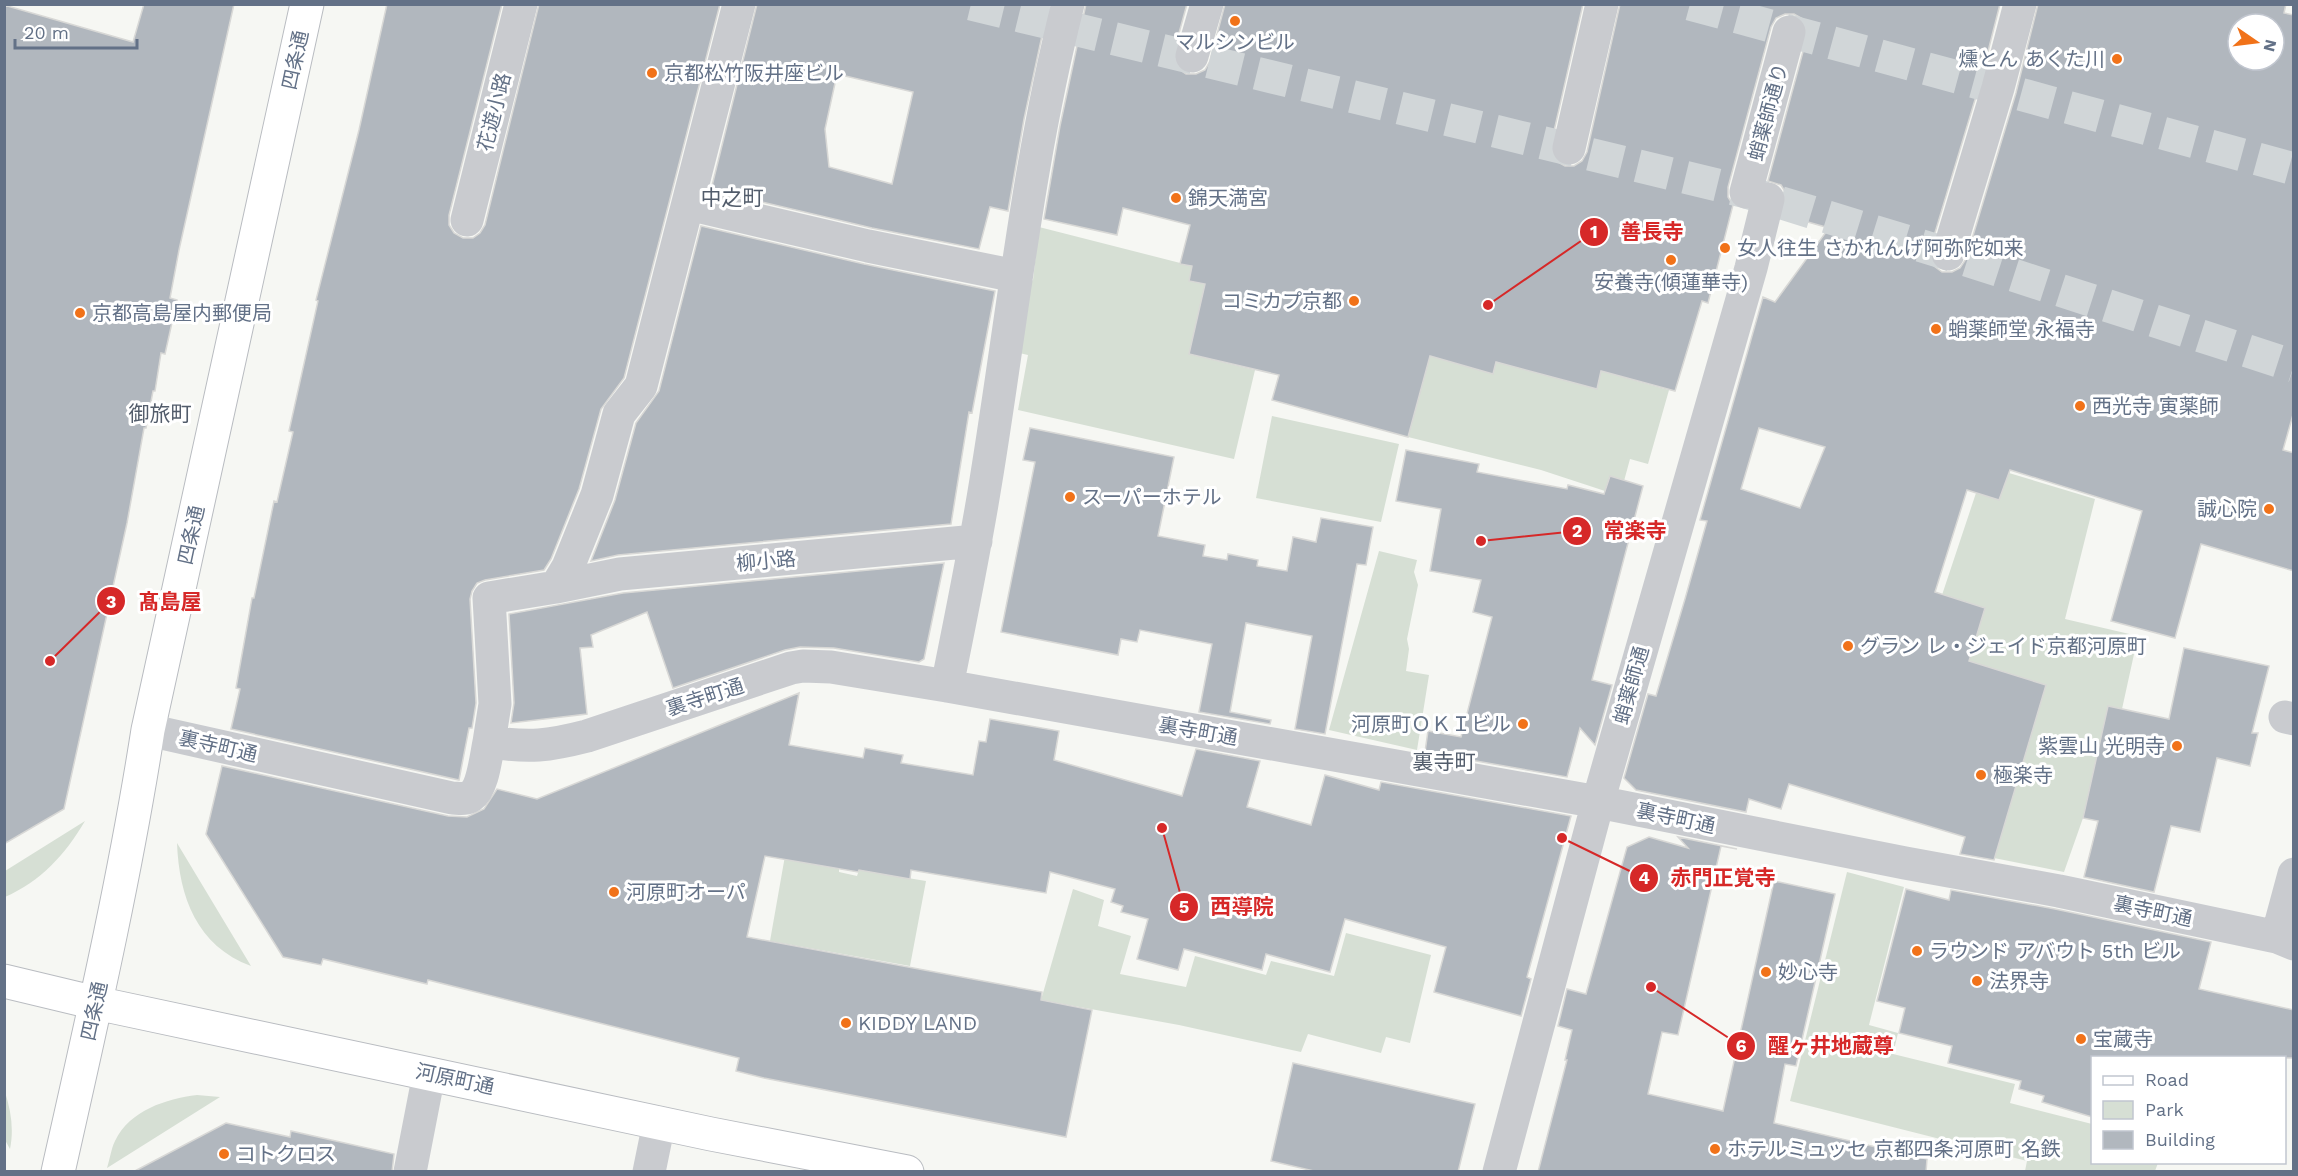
<svg xmlns="http://www.w3.org/2000/svg" width="2298" height="1176" font-family="'Work Sans','Noto Sans JP',sans-serif">
<style>
.green{fill:#d6dfd4}
.building{fill:#b1b7be;stroke:#d8d8d6;stroke-width:1.5;fill-rule:evenodd}
.lines{fill:none;stroke-linecap:round;stroke-linejoin:round}
.minor-tunnel{stroke:#d1d6d8;stroke-width:33;stroke-dasharray:33 16;stroke-linecap:butt}
.major-casing{stroke:#b9bcc1;stroke-width:35}
.minor{stroke:#c9cbcf;stroke-width:33}
.major{stroke:#fff;stroke-width:33}
.poi-dot{fill:#f17219;stroke:#fff;stroke-width:2}
.labels{text-anchor:middle;stroke-width:6;stroke-linejoin:round;paint-order:stroke}
.poi-label{font-size:20px;fill:#637187;stroke:#fff;text-anchor:start}
.street-label{font-size:20px;fill:#637187;stroke:#fff}
.neighbourhood-label{font-size:21px;fill:#525c6b;stroke:#fff}
.leader{fill:none;stroke:#d62828;stroke-width:2}
.callout-dot{fill:#d62828;stroke:#fff;stroke-width:2}
.mark-label{font-size:18px;text-anchor:middle;font-weight:bold;fill:#fff}
.callout-label{font-size:21px;text-anchor:middle;font-weight:bold;fill:#d62828;stroke:#fff;stroke-width:6;stroke-linejoin:round;paint-order:stroke}
</style>
<rect width="100%" height="100%" fill="#f6f7f3"/>
<path class="green" d="M1039,227L1192,266L1189,281L1205,284L1189,354L1255,370L1234,459L1018,410L1028,355L1015,352L1024,286L1033,280Z
M1433,343L1596,389L1601,371L1669,390L1648,464L1630,459L1624,481L1610,477L1605,491L1541,470L1408,437Z
M1272,416L1399,444L1381,522L1256,498Z
M2009,473L2095,499L2065,619L2138,636L2122,709L2108,707L2083,818L2064,872L1994,858L2046,685L2019,677L1962,685L1985,608L1942,595L1976,493L1999,500Z
M1379,551L1417,560L1414,572L1418,585L1407,639L1409,649L1406,671L1429,675L1417,750L1329,730Z
M798,782L830,788L816,865L839,869V872L857,876L859,870L926,881L910,966L770,941Z
M85,821C65,855 41,881 5,897V871Z
M177,843L251,966C197,946 179,897 177,843Z
M1847,872L1904,887L1869,1025L1898,1033L1893,1054L2015,1084L2010,1103L2092,1124V1162L2158,1163L2155,1171H2025L2027,1161L1790,1101Z
M1073,889L1104,900L1098,926L1131,936L1120,974L1186,987L1195,956L1266,975L1271,961L1334,976L1346,933L1431,955L1410,1043L1386,1037L1381,1053L1308,1034L1301,1052L1179,1025L1041,1000Z
M5,1092C11,1111 14,1129 10,1149L5,1140Z
M197,1095L220,1097L107,1168C110,1159 111,1149 115,1141C130,1110 166,1099 197,1095Z"/>
<path class="building" d="M144,4H234L179,250L170,298L177,300L165,354L161,353L155,391H153L146,428H144L127,523L64,809L4,844V5L133,42Z
M387,4H502L449,215V225L454,233L463,238H473L480,233L485,225L539,4H720L624,378L601,409L579,489L551,559L544,570L485,580L477,583L472,591L470,599L476,703L472,728H469L459,780L231,729L240,689L236,688L252,598H254L274,501L277,502L293,432L289,431L318,301L316,300L359,130Z
M757,4H1034L1048,8L1024,119L1008,211L990,207L979,249L872,228L711,190ZM837,74L913,92L892,184L829,167L825,129Z
M1086,4H1187L1174,51V60L1179,69L1186,74H1196L1205,70L1210,61L1225,4H1583L1551,144V153L1556,161L1565,166H1574L1582,161L1587,152L1620,4H2000L1980,83L1930,249V258L1934,266L1942,272H1952L1960,268L1966,259L2016,93L2038,4H2286L2284,13L2294,15V411L2283,450L2294,453V571L2201,544L2175,638L2111,621L2142,511L2010,470L1999,500L1967,490L1935,592L1985,608L1969,661L2046,685L1994,860L1960,854L1965,837L1789,784L1781,809L1749,799L1746,812L1636,790L1624,778L1648,694L1656,696L1685,599L1707,521L1700,520L1763,297L1775,302L1829,228L1783,215L1786,193L1781,185L1768,181L1807,37V28L1803,19L1794,14H1785L1776,18L1771,27L1728,187V197L1733,205L1708,303L1702,301L1675,391L1601,371L1597,389L1496,362L1493,374L1430,356L1408,437L1272,400L1279,375L1189,354L1205,284L1189,281L1192,266L1180,264L1190,225L1123,208L1117,235L1044,219L1060,126ZM2238,24H2274V60H2238ZM1759,428L1825,447L1800,508L1741,489Z
M701,226L864,264L995,291L972,413L969,412L951,524L618,555L591,561L615,500L636,423L659,391Z
M1030,428L1174,457L1158,536L1205,545L1203,556L1227,560L1228,554L1258,560L1257,566L1287,571L1293,537L1316,542L1321,518L1373,527L1366,565L1357,564L1325,734L1295,729L1312,636L1246,623L1230,712L1271,720L1270,724L1199,712L1212,644L1140,630L1137,642L1121,639L1118,655L1001,632L1035,462L1023,460Z
M1406,450L1479,464L1477,472L1567,489L1568,485L1604,494L1610,476L1643,486L1592,680L1612,685L1595,745L1580,728L1567,777L1425,752L1428,731L1461,737L1492,617L1473,612L1481,580L1430,571L1441,509L1396,501Z
M944,563L924,659L919,662L834,648L800,647L785,650L673,688L647,612L591,635L593,647L580,648L587,714L511,723L514,703L509,614L623,593Z
M2184,648L2269,666L2252,733H2258L2250,766L2217,758L2200,832L2171,826L2154,892L2084,877L2098,821L2083,818L2108,706L2169,719Z
M799,693L789,745L863,758L865,748L903,755L901,763L973,775L979,741L986,742L990,719L1059,731L1054,760L1182,796L1196,749L1260,761L1247,807L1311,825L1325,775L1379,790L1381,782L1571,816L1527,977L1531,979L1521,1016L1434,992L1446,947L1345,919L1330,972L1266,954L1262,970L1184,949L1178,970L1137,959L1148,919L1121,912L1123,906L1111,902L1115,889L1050,872L1046,893L911,870L910,879L859,870L858,872L765,856L747,937L1042,992L1041,1000L1092,1010L1066,1137L764,1078L736,1071L739,1058L428,980L427,984L323,959L321,965L283,957L206,834L222,766L448,816L467,817L484,809L497,789L537,799Z
M1649,837L1688,848L1678,837L1737,849L1721,846L1678,1035L1662,1032L1648,1094L1723,1111L1774,881L1835,894L1796,1066L1785,1064L1774,1123L1927,1159L1926,1172H1538L1567,1060H1565L1572,1030L1558,1026L1567,989L1586,994L1627,847Z
M1906,889L1949,900L1951,890L2055,909L2211,942L2199,989L2294,1010V1058H2092V1117L2042,1102L2044,1096L2019,1089L2021,1081L1948,1063L1952,1046L1899,1033L1905,1008L1877,1001Z
M1293,1063L1475,1104L1458,1172H1318L1271,1161Z
M226,1123L290,1137L291,1131L394,1154L392,1172H133Z"/>
<g class="lines">
<path class="minor-tunnel" d="M971,4L1746,192L1948,254L2294,366
M1690,4L2294,169"/>
<defs>
<path id="major" d="M4,981L96,1003L711,1134L907,1172
M58,1172C91,1025 125,878 148,730L307,4"/>
</defs>
<use href="#major" class="major-casing"/>
<path class="minor" d="M1192,56L1207,4
M1569,148L1602,4
M1746,192L1789,32
M688,204L868,246L1016,276
M467,220L521,4
M1948,254L1998,88L2020,4
M556,587L620,574L976,541
M947,686C961,617 975,549 986,480C1012,321 1028,161 1068,4
M2285,717L2294,719
M148,730L452,798C458,798 465,800 471,796C483,788 486,756 489,742C530,748 548,746 587,736L791,668L803,666L831,667L947,686L1598,802L1905,863L2059,891L2277,937L2294,944
M489,742L495,704L489,598L556,587L568,567L597,495L619,414L641,386L739,4
M2277,937L2294,874
M410,1172L429,1074
M649,1172L659,1123
M1499,1172L1598,802L1751,268L1768,199"/>
<use href="#major" class="major"/>
</g>
<g class="poi-dot">
<circle cx="1235" cy="21" r="6"/>
<circle cx="2117" cy="59" r="6"/>
<circle cx="652" cy="73" r="6"/>
<circle cx="1176" cy="198" r="6"/>
<circle cx="1725" cy="248" r="6"/>
<circle cx="1671" cy="260" r="6"/>
<circle cx="1354" cy="301" r="6"/>
<circle cx="80" cy="313" r="6"/>
<circle cx="1936" cy="329" r="6"/>
<circle cx="2080" cy="406" r="6"/>
<circle cx="1070" cy="497" r="6"/>
<circle cx="2269" cy="509" r="6"/>
<circle cx="1848" cy="646" r="6"/>
<circle cx="1523" cy="724" r="6"/>
<circle cx="2177" cy="746" r="6"/>
<circle cx="1981" cy="775" r="6"/>
<circle cx="614" cy="892" r="6"/>
<circle cx="1917" cy="951" r="6"/>
<circle cx="1766" cy="972" r="6"/>
<circle cx="1977" cy="981" r="6"/>
<circle cx="846" cy="1023" r="6"/>
<circle cx="2081" cy="1039" r="6"/>
<circle cx="1715" cy="1149" r="6"/>
<circle cx="224" cy="1154" r="6"/>
</g>
<g class="labels">
<g class="poi-label">
<text x="1235" y="49" text-anchor="middle">マルシンビル</text>
<text x="2105" y="66" text-anchor="end">燻とん あくた川</text>
<text x="664" y="80">京都松竹阪井座ビル</text>
<text x="1188" y="205">錦天満宮</text>
<text x="1737" y="255">女人往生 さかれんげ阿弥陀如来</text>
<text x="1671" y="289" text-anchor="middle">安養寺(傾蓮華寺)</text>
<text x="1342" y="308" text-anchor="end">コミカプ京都</text>
<text x="92" y="320">京都高島屋内郵便局</text>
<text x="1948" y="336">蛸薬師堂 永福寺</text>
<text x="2092" y="413">西光寺 寅薬師</text>
<text x="1082" y="504">スーパーホテル</text>
<text x="2257" y="516" text-anchor="end">誠心院</text>
<text x="1860" y="653">グラン レ・ジェイド京都河原町</text>
<text x="1511" y="731" text-anchor="end">河原町ＯＫＩビル</text>
<text x="2165" y="753" text-anchor="end">紫雲山 光明寺</text>
<text x="1993" y="782">極楽寺</text>
<text x="626" y="899">河原町オーパ</text>
<text x="1929" y="958">ラウンド アバウト 5th ビル</text>
<text x="1778" y="979">妙心寺</text>
<text x="1989" y="988">法界寺</text>
<text x="858" y="1030">KIDDY LAND</text>
<text x="2093" y="1046">宝蔵寺</text>
<text x="1727" y="1156">ホテルミュッセ 京都四条河原町 名鉄</text>
<text x="236" y="1161">コトクロス</text>
</g>
<g class="street-label">
<text transform="translate(295 60) rotate(-78)" y="7">四条通</text>
<text transform="translate(494 112) rotate(-76)" y="7">花遊小路</text>
<text transform="translate(1768 112) rotate(-75)" y="7">蛸薬師通り</text>
<text transform="translate(191 535) rotate(-78)" y="7">四条通</text>
<text transform="translate(766 561) rotate(-5)" y="7">柳小路</text>
<text transform="translate(1631 685) rotate(-74)" y="7">蛸薬師通</text>
<text transform="translate(705 697) rotate(-18)" y="7">裏寺町通</text>
<text transform="translate(1198 731) rotate(10)" y="7">裏寺町通</text>
<text transform="translate(218 746) rotate(13)" y="7">裏寺町通</text>
<text transform="translate(1676 818) rotate(12)" y="7">裏寺町通</text>
<text transform="translate(2153 911) rotate(12)" y="7">裏寺町通</text>
<text transform="translate(94 1011) rotate(-78)" y="7">四条通</text>
<text transform="translate(455 1079) rotate(12)" y="7">河原町通</text>
</g>
<g class="neighbourhood-label">
<text x="732" y="205">中之町</text>
<text x="160" y="421">御旅町</text>
<text x="1444" y="769">裏寺町</text>
</g>
</g>
<path class="leader" d="M1488 305L1594 232M1481 541L1577 531M50 661L111 601M1562 838L1644 878M1162 828L1184 907M1651 987L1741 1046"/>
<g class="callout-dot">
<circle cx="1488" cy="305" r="6"/>
<circle cx="1481" cy="541" r="6"/>
<circle cx="50" cy="661" r="6"/>
<circle cx="1562" cy="838" r="6"/>
<circle cx="1162" cy="828" r="6"/>
<circle cx="1651" cy="987" r="6"/>
<circle cx="1594" cy="232" r="15"/>
<circle cx="1577" cy="531" r="15"/>
<circle cx="111" cy="601" r="15"/>
<circle cx="1644" cy="878" r="15"/>
<circle cx="1184" cy="907" r="15"/>
<circle cx="1741" cy="1046" r="15"/>
</g>
<g class="mark-label">
<text x="1594" y="238">1</text>
<text x="1577" y="537">2</text>
<text x="111" y="608">3</text>
<text x="1644" y="884">4</text>
<text x="1184" y="913">5</text>
<text x="1741" y="1052">6</text>
</g>
<g class="callout-label">
<text x="1652" y="239">善長寺</text>
<text x="1635" y="538">常楽寺</text>
<text x="170" y="609">髙島屋</text>
<text x="1723" y="885">赤門正覚寺</text>
<text x="1242" y="914">西導院</text>
<text x="1831" y="1053">醒ヶ井地蔵尊</text>
</g>
<rect width="2298" height="1176" fill="none" stroke="#637187" stroke-width="12"/>
<rect x="2091" y="1056" width="195" height="108" fill="#ffffff" stroke="#c1c6cf" stroke-width="1.5"/>
<rect x="2103" y="1076" width="30" height="9" fill="#ffffff" stroke="#c1c6cf" stroke-width="1.5"/>
<text x="2145" y="1086" font-size="18" fill="#637187">Road</text>
<rect x="2103" y="1101" width="30" height="18" fill="#d6dfd4" stroke="#c1c6cf" stroke-width="1.5"/>
<text x="2145" y="1116" font-size="18" fill="#637187">Park</text>
<rect x="2103" y="1131" width="30" height="18" fill="#b1b7be" stroke="#c1c6cf" stroke-width="1.5"/>
<text x="2145" y="1146" font-size="18" fill="#637187">Building</text>
<g transform="translate(2256 42) rotate(104)"><circle r="28" fill="#ffffff" stroke="#c1c6cf" stroke-width="1.5"/>
<path d="M0-4.5L10 22L0 15L-10 22Z" fill="#f17219"/>
<text y="-9" font-size="16" font-weight="bold" text-anchor="middle" fill="#637187">N</text>
</g>
<path d="M15 39v9h122v-9" fill="none" stroke="#637187" stroke-width="3"/>
<text x="24" y="39" font-size="18" fill="#637187" stroke="#ffffff" stroke-width="4.5" paint-order="stroke">20 m</text>
</svg>
